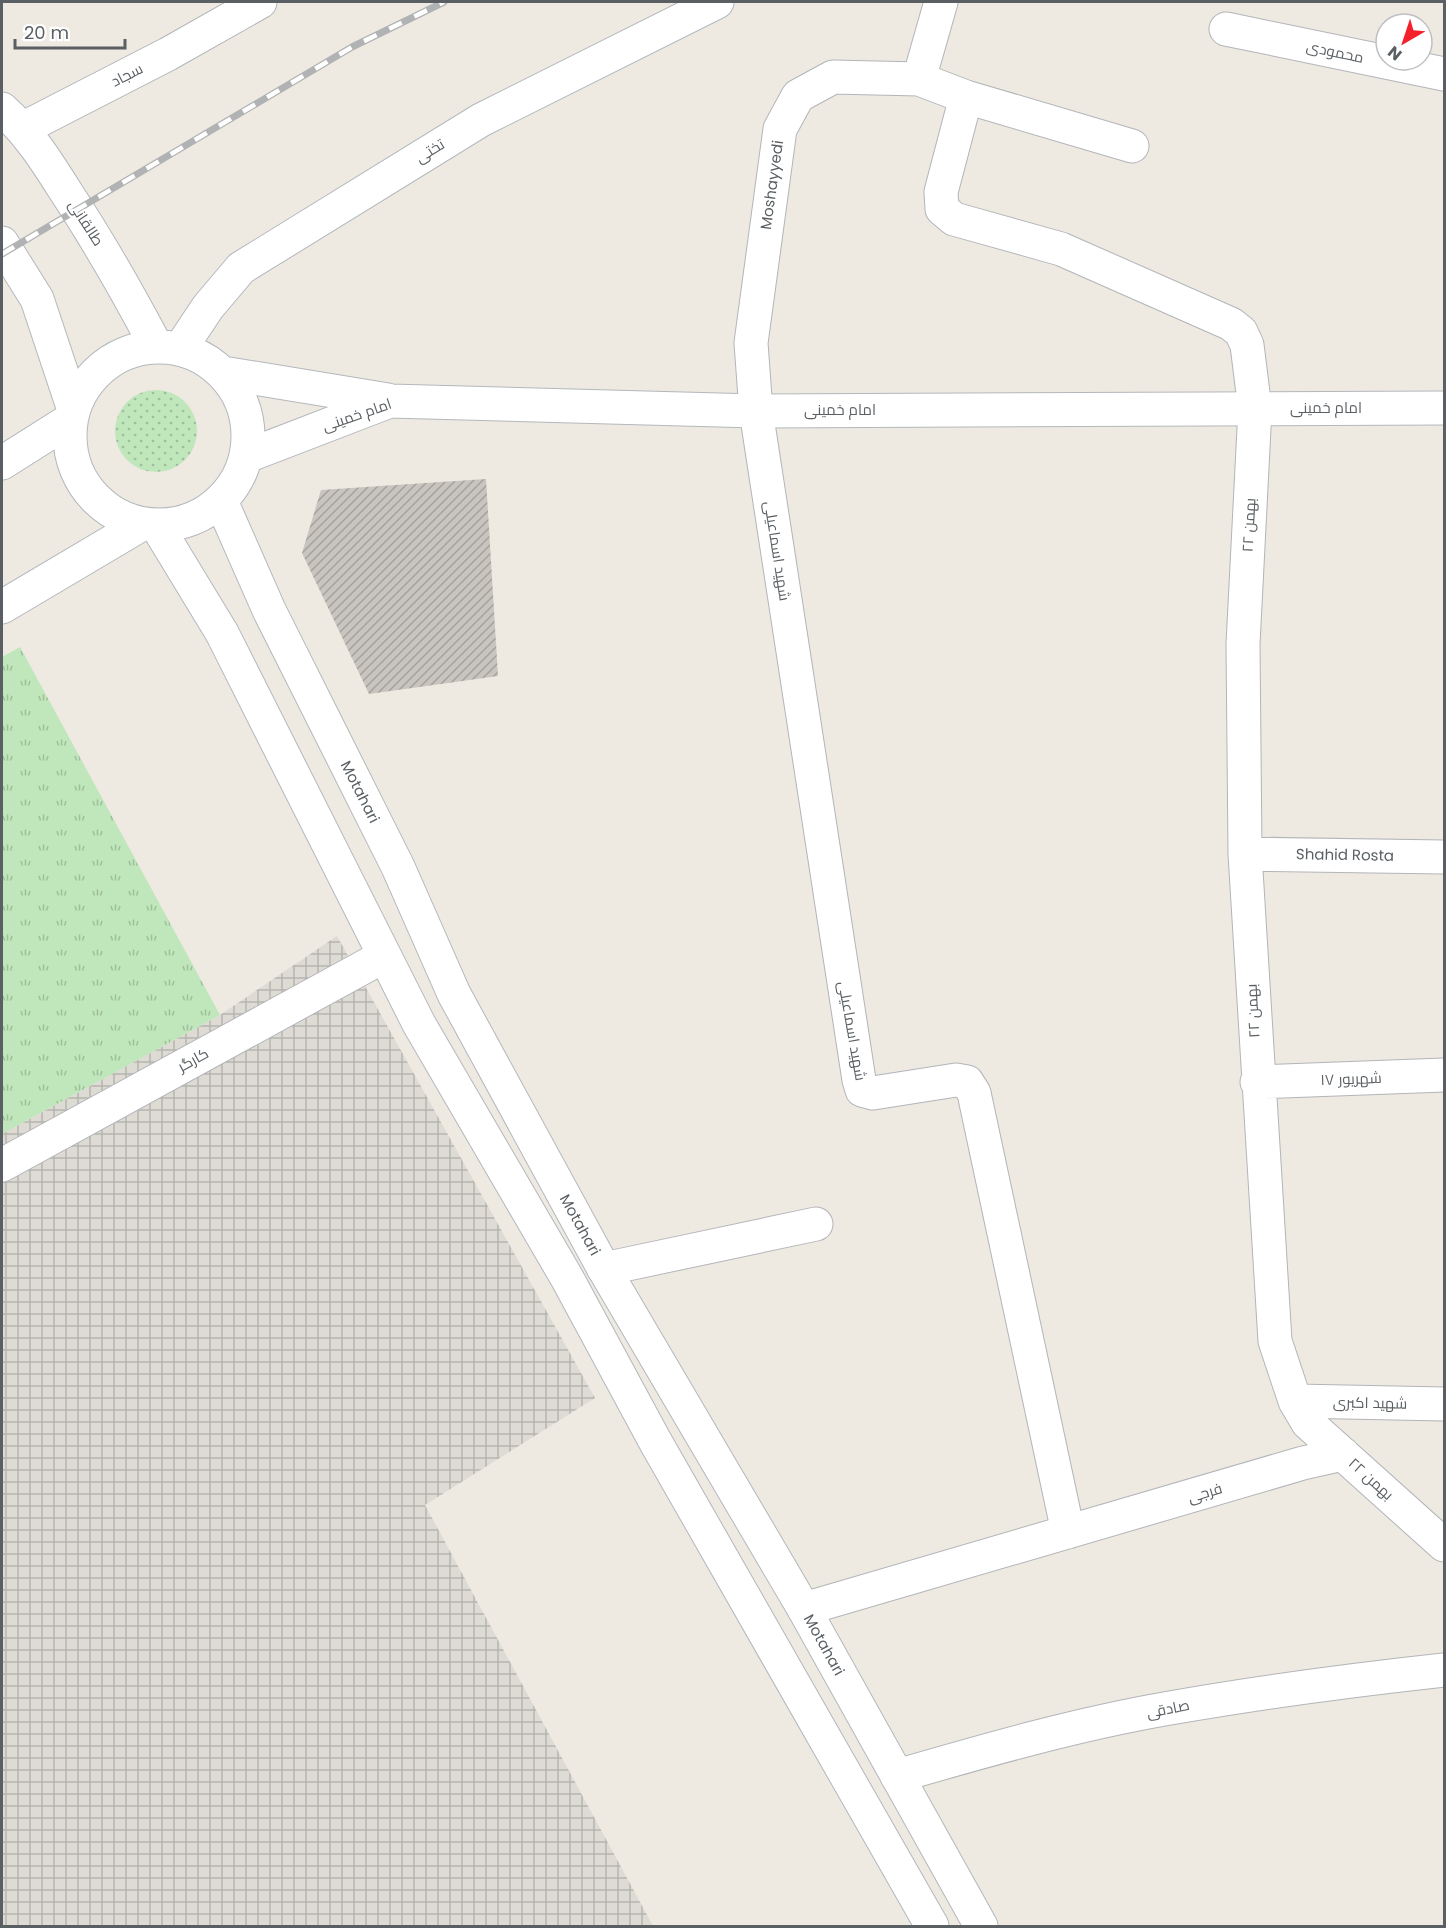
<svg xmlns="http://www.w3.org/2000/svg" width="1446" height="1928" font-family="Poppins,Cairo,sans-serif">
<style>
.industrial{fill:url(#industrial-grid)}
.grass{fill:url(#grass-dots)}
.park{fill:url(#park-tufts)}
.building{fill:url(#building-hatch)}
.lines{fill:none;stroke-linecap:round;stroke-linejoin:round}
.street-casing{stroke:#b2b5b9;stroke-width:35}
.secondary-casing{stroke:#b3b8bd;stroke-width:35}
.street{stroke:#fff;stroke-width:33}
.secondary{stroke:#fff;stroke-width:33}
.rail-casing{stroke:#b1b2b3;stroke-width:7}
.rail{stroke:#fff;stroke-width:4.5;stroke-dasharray:14;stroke-linecap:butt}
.labels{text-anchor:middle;stroke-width:4.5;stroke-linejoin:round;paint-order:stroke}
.street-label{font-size:15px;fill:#595f63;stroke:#fff}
</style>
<defs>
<pattern id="industrial-grid" width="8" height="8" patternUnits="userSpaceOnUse" patternTransform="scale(1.5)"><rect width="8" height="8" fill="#dedbd5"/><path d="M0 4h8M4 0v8" fill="none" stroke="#b7b5b0"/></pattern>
<pattern id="grass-dots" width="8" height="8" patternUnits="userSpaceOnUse" patternTransform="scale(1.5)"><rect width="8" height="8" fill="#c0e7bb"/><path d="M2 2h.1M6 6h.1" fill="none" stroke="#9fbe9c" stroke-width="1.8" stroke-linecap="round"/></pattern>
<pattern id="park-tufts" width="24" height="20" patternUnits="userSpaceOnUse" patternTransform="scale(1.5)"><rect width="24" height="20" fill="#c0e7bb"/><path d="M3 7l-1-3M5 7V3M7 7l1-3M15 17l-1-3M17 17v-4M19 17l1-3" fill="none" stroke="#9fbe9c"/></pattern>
<pattern id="building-hatch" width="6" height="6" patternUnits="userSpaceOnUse" patternTransform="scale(1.5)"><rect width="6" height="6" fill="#c8c4be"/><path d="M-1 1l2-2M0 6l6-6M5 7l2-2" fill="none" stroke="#a5a29e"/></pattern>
</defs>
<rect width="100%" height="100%" fill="#eee9e1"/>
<path class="industrial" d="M337,936L595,1398L425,1505L653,1926H2V1134L220,1015Z"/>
<path class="grass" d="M115 431a41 41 0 1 1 82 0a41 41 0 1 1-82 0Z"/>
<path class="park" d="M20,647L220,1015L2,1134V657Z"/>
<path class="building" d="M486,479L498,676L369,694L302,553L321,490Z"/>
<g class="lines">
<defs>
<path id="street" d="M1226,29L1444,74
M919,79L941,2
M966,97L941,192L942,209L954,219L1061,249L1231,324L1241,332L1247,345L1255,409L1243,644L1245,854L1275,1341L1295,1401L1308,1423L1444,1545
M24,128L168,54L260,2
M1245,854L1444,857
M1257,1082L1444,1075
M2,1165L384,956
M604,1269L816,1224
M1295,1401L1444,1404
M1068,1532L974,1093L967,1082L956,1080L873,1093L862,1090L859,1080L756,411L751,343L780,129L798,96L833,77L919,79L966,97L1132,146
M804,1609L1303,1463L1343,1454
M897,1776C987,1750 1077,1724 1170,1708C1261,1692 1353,1680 1444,1670"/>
<path id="secondary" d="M2,109C29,133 47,162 66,192C99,242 128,293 156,346
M2,243L37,299L73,407
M70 436a89 89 0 1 1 178 0a89 89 0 1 1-178 0Z
M180,349L208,307L241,268L481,120L717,2
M223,373L388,400
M247,456L390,401L756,411L1444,408
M2,463L70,420
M221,501L269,610L398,867L454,994L604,1269L804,1609L981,1926
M157,526L222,633L419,1024L567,1278L655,1441L932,1926
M2,607L142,524"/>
</defs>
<use href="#street" class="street-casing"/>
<use href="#secondary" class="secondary-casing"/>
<use href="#street" class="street"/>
<use href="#secondary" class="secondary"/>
<defs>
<path id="rail" d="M2,254L352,47L444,2"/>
</defs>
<use href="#rail" class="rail-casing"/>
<use href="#rail" class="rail"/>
</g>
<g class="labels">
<g class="street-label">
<text transform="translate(1335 52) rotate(12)" y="5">محمودی</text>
<text transform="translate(127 75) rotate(-27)" y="5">سجاد</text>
<text transform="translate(430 151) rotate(-32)" y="5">تختی</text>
<text transform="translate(772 185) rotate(-82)" y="5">Moshayyedi</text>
<text transform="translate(86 223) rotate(57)" y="5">طالقانی</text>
<text x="1326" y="413">امام خمینی</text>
<text x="840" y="415">امام خمینی</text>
<text transform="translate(357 415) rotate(-19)" y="5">امام خمینی</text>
<text transform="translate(1249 525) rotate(-87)" y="5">۲۲ بهمن</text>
<text transform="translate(777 551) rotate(81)" y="5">شهید اسماعیلی</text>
<text transform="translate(360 792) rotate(63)" y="5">Motahari</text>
<text transform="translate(1345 855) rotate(1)" y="5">Shahid Rosta</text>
<text transform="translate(1253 1011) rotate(-93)" y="5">۲۲ بهمن</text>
<text transform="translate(852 1031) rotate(80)" y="5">شهید اسماعیلی</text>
<text transform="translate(193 1060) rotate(-29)" y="5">کارگر</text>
<text transform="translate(1351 1079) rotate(-2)" y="5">۱۷ شهریور</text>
<text transform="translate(580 1225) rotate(61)" y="5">Motahari</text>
<text transform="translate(1370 1403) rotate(1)" y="5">شهید اکبری</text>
<text transform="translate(1371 1479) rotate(42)" y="5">۲۲ بهمن</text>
<text transform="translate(1205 1493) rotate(-17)" y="5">فرجی</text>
<text transform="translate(824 1645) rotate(61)" y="5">Motahari</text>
<text transform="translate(1168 1709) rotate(-11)" y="5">صادقی</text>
</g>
</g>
<rect width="1446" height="1928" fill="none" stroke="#595f63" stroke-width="6"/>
<g transform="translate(1404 42) rotate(219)"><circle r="28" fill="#ffffff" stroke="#bdbfc1" stroke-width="1.5"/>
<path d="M0-4.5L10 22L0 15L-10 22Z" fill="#f4212a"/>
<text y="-9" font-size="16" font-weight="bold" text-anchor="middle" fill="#595f63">N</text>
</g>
<path d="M15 39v9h110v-9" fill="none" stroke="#595f63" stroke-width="3"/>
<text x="24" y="39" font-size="18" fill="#595f63" stroke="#ffffff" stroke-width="4.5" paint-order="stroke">20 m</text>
</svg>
